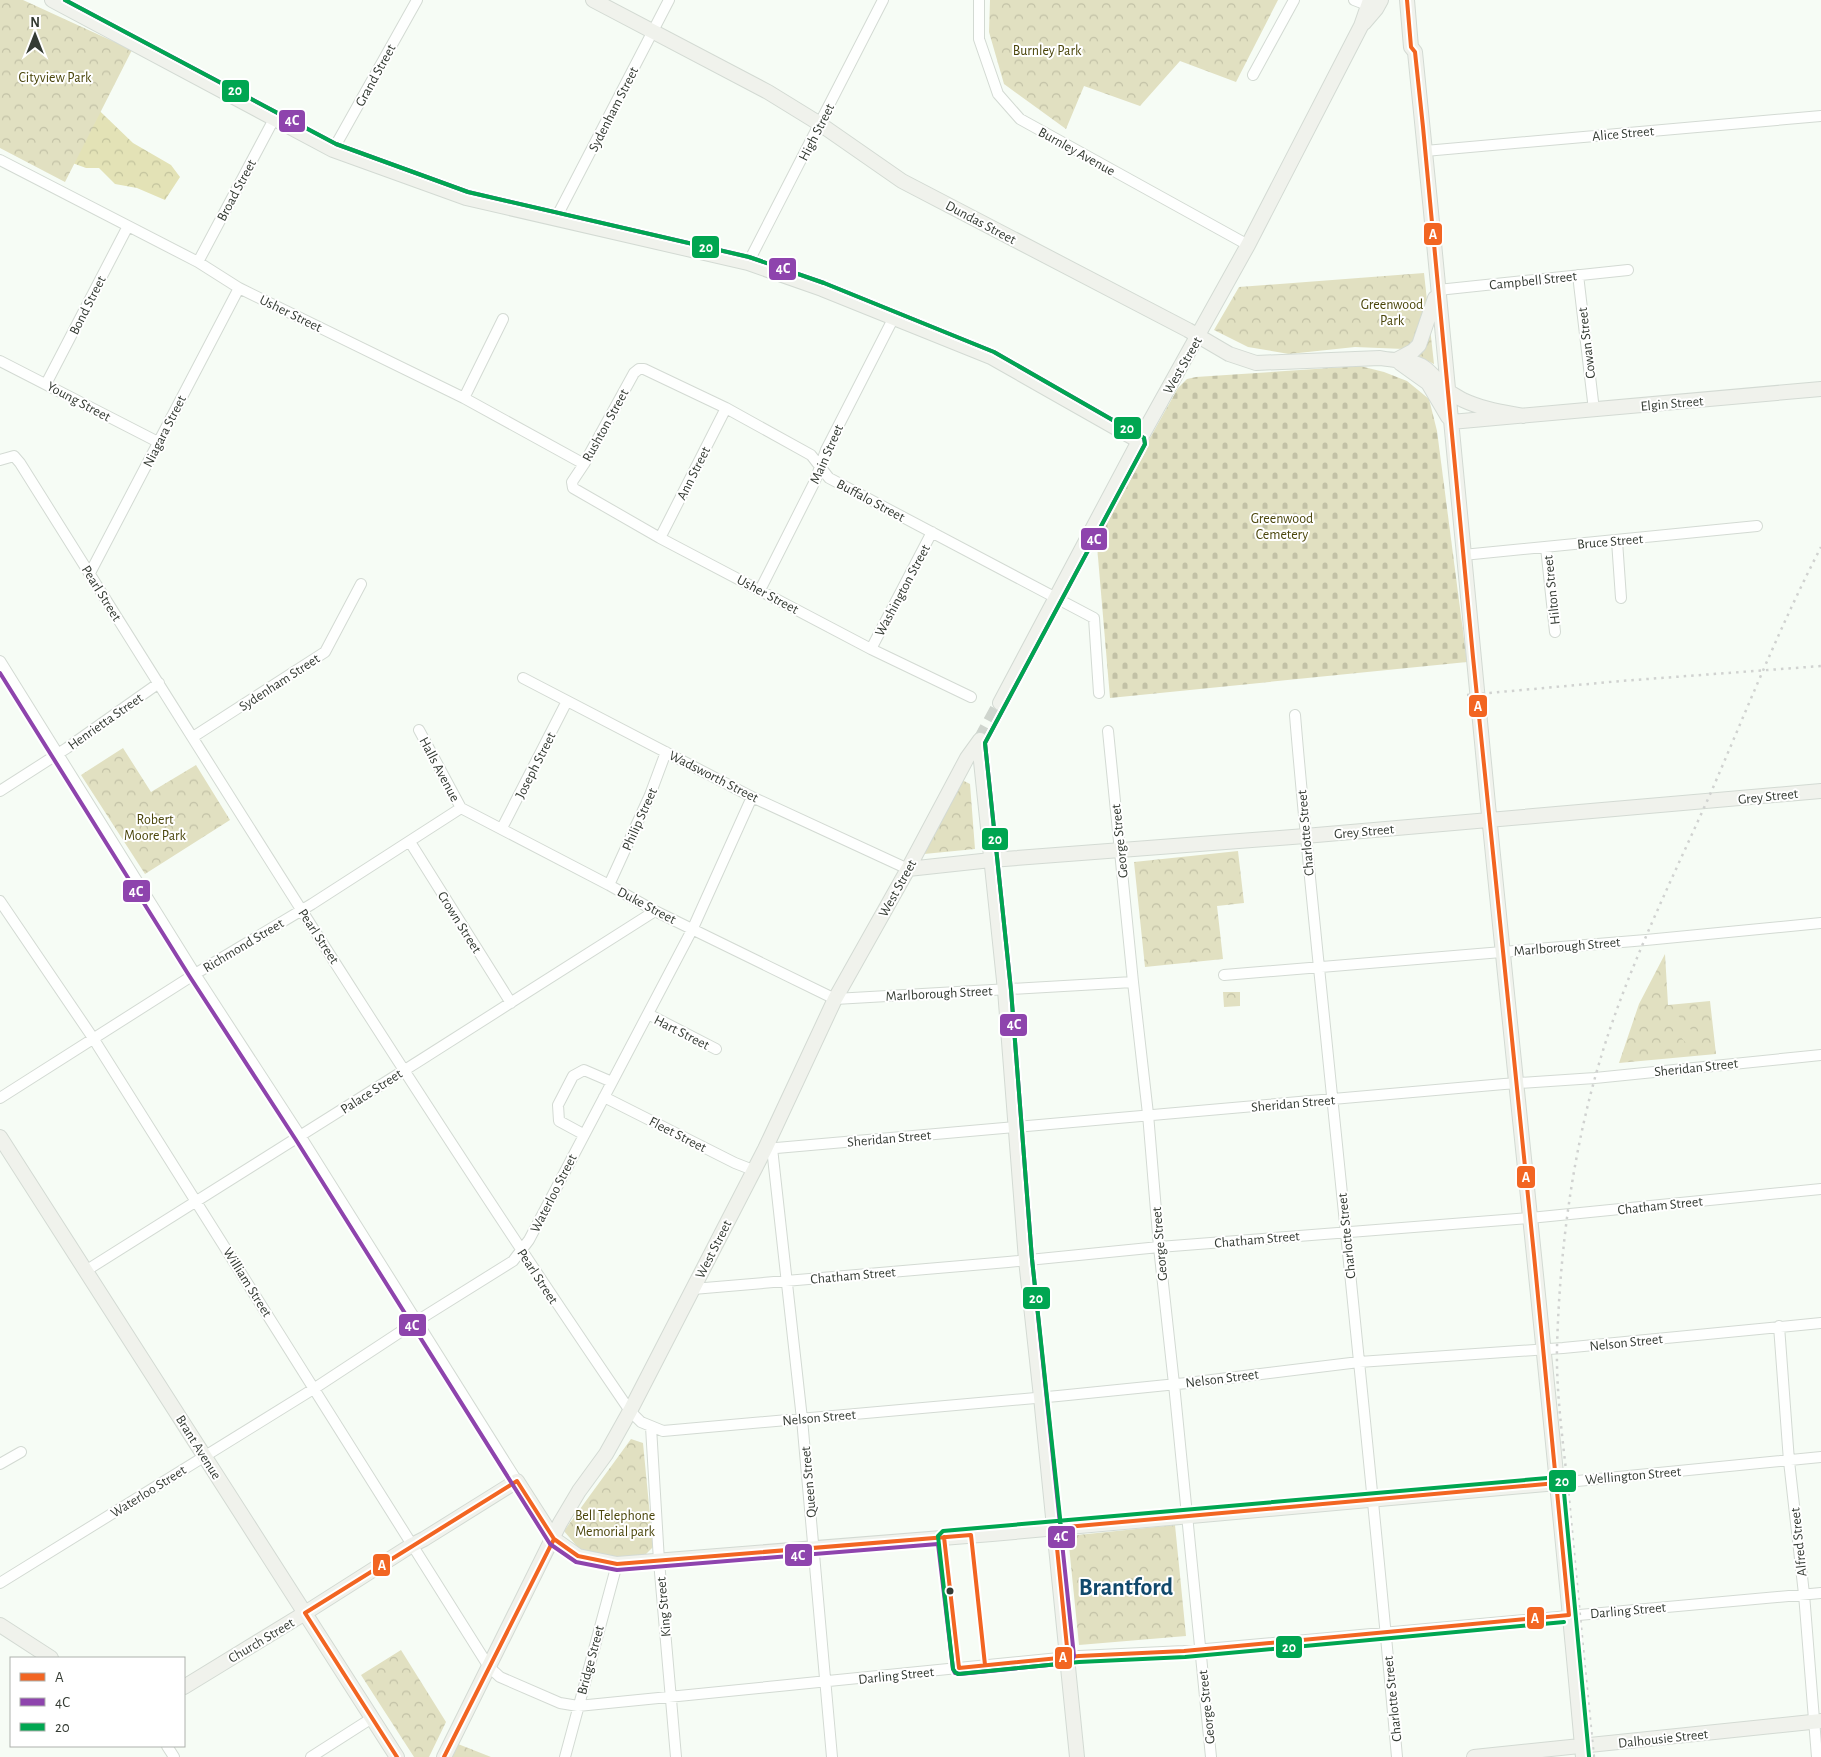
<svg xmlns="http://www.w3.org/2000/svg" width="1821" height="1757" font-family="'Alegreya Sans',sans-serif">
<style>
.forest{fill:url(#forest-crowns)}
.cemetery{fill:url(#cemetery-stones)}
.park{fill:url(#park-crowns)}
.garden{fill:#e1e0c1}
.lines{fill:none;stroke-linecap:round;stroke-linejoin:round}
.secondary-tunnel{stroke:#cfd5ce;stroke-width:14;stroke-dasharray:14 7;stroke-linecap:butt}
.street-casing{stroke:#d3dad3;stroke-width:12}
.secondary-casing{stroke:#d3dad3;stroke-width:16}
.street{stroke:#fefffe;stroke-width:10}
.secondary{stroke:#f0f2ec;stroke-width:14}
.rail{stroke:#d0d2d0;stroke-width:2.5;stroke-dasharray:2.5 5;stroke-linecap:butt}
.bus-1-casing{stroke:#fff;stroke-width:8}
.bus-2-casing{stroke:#fff;stroke-width:8}
.bus-3-casing{stroke:#fff;stroke-width:8}
.bus-1{stroke:#f26522;stroke-width:4}
.bus-2{stroke:#8e44ad;stroke-width:4}
.bus-3{stroke:#00a651;stroke-width:4}
.bus-dot{fill:#343b33;stroke:#fff;stroke-width:2}
.labels{text-anchor:middle;stroke-width:4;stroke-linejoin:round;paint-order:stroke}
.park-label{font-size:14px;fill:#4a450a;stroke:#fff}
.street-label{font-size:14px;fill:#343b33;stroke:#fff}
.town-label{font-size:24px;font-weight:bold;fill:#11496b;stroke:#fff}
.line-badge{stroke:#fff;stroke-width:2}
.badge-label{font-size:14px;text-anchor:middle;font-weight:bold;fill:#fff}
</style>
<defs>
<pattern id="forest-crowns" width="20" height="18" patternUnits="userSpaceOnUse" patternTransform="scale(1.25)"><rect width="20" height="18" fill="#e3e2b6"/><path d="M2 6a3 3 0 1 1 6 0M12 15a3 3 0 1 1 6 0" fill="none" stroke="#c3c39d"/></pattern>
<pattern id="cemetery-stones" width="16" height="16" patternUnits="userSpaceOnUse" patternTransform="scale(1.25)"><rect width="16" height="16" fill="#e1e0c1"/><path d="M2 7V4a2 2 0 0 1 4 0v3zM10 15v-3a2 2 0 0 1 4 0v3z" fill="#c2c1a6"/></pattern>
<pattern id="park-crowns" width="20" height="18" patternUnits="userSpaceOnUse" patternTransform="scale(1.25)"><rect width="20" height="18" fill="#e1e0c1"/><path d="M2 6a3 3 0 1 1 6 0M12 15a3 3 0 1 1 6 0" fill="none" stroke="#c2c1a6"/></pattern>
</defs>
<rect width="100%" height="100%" fill="#f6fcf5"/>
<path class="forest" d="M0,15L133,143L171,165L180,177L165,200L137,188L115,184L99,168H86L67,161Z"/>
<path class="cemetery" d="M1360,366L1384,372L1407,381L1429,399L1437,431L1467,662L1110,698L1096,534L1178,388L1187,379L1196,377Z"/>
<path class="park" d="M0,0H23L132,50L65,182L0,148Z
M990,0H1278L1236,82L1180,61L1140,106L1084,86L1066,129L1004,84L989,32Z
M1424,273L1434,364L1404,349L1355,347L1289,354L1248,347L1214,330L1239,287Z
M123,748L151,792L196,765L230,820L145,874L81,775Z
M962,780L970,784L975,849L924,854V850Z
M1238,851L1244,903L1217,906L1223,959L1145,967L1134,862Z
M1665,954L1668,1005L1710,1001L1716,1054L1619,1063L1639,1004Z
M1223,992H1240V1006L1224,1007Z
M631,1439L643,1443L653,1547L640,1560H615L580,1550L564,1531Z
M1175,1525L1186,1636L1079,1645L1068,1536Z
M401,1650L446,1722L429,1757H414L361,1675Z
M458,1744L491,1757H451Z"/>
<path class="garden" d="M1673,1010L1695,1034L1686,1043L1664,1019Z"/>
<g class="lines">
<path class="secondary-tunnel" d="M980,740L1000,703"/>
<defs>
<path id="street" d="M979,0V39L998,94L1020,119L1248,245
M1354,0L1367,5
M1253,75L1294,0
M333,150L417,0
M1425,151L1821,116
M0,160L198,262L239,288L464,398L584,464
M556,218L669,0
M198,262L274,119
M748,263L883,0
M1578,275L1594,410
M1438,290L1628,270
M0,361L158,442
M46,384L128,226
M464,398L503,319
M0,460L14,456L20,463C220,781 418,1101 630,1411L641,1422L663,1431L1058,1396L1187,1383L1359,1362L1563,1348L1821,1323
M660,538L726,408
M1617,541L1621,598
M1546,547L1555,632
M1463,555L1757,526
M90,573L239,288
M760,590L815,481L826,450L893,319
M871,649L932,532
M0,661L195,974L301,1137L517,1481
M523,678L752,797L908,869
M971,697L871,649L660,538L573,488L572,482L584,464L634,373L639,369H644L726,408L811,455L829,478L1094,618L1099,693
M1295,715C1305,836 1318,956 1330,1076C1353,1303 1377,1530 1397,1757
M419,730L461,808
M1108,731L1133,982L1148,1114L1159,1247L1174,1384L1211,1757
M193,737L325,652L361,584
M0,791L67,748L159,683
M461,808L609,885L655,911L835,999L1133,982
M502,828L567,701
M410,842L511,1003
M609,885L650,795L666,752
M0,901L93,1038L489,1667L500,1677L560,1703L578,1706L1079,1656L1184,1651L1821,1593
M1224,975L1646,940L1821,923
M648,1014L716,1049
M604,1097L735,1163L753,1170
M0,1098L195,974L312,904L461,808
M583,1134L559,1121L558,1105L573,1076L584,1070L612,1082
M772,1148L802,1419L832,1757
M765,1149L1504,1084L1595,1078L1821,1055
M87,1270C277,1152 466,1031 655,911
M693,1289L1008,1262L1159,1247L1530,1218L1821,1189
M1779,1326L1789,1461L1804,1594L1817,1757
M651,1427L659,1561L676,1757
M0,1464L21,1452
M1557,1483L1821,1457
M0,1583L315,1388L417,1321L513,1261L529,1240L693,928L752,797
M167,1746L174,1757
M311,1757L372,1718
M565,1757L617,1564"/>
<path id="secondary" d="M52,0L333,150L466,198L748,263L822,289L991,357L1139,441
M593,0L768,92L820,124L902,181L1188,330L1229,354L1256,363L1380,358C1394,361 1409,359 1422,366C1432,372 1438,382 1447,390C1451,394 1458,397 1463,400C1482,409 1503,412 1523,416
M1407,0L1411,47L1415,52C1441,306 1464,560 1489,815C1520,1129 1555,1442 1583,1757
M1364,23L1376,9L1381,0
M1398,359L1413,351L1419,345L1435,298
M1400,363L1428,383L1448,417
M1451,422L1821,389
M1000,703L1139,441L1248,245L1361,26L1370,0
M979,742L1005,990L1026,1260L1041,1397L1077,1757
M908,869L991,860L1305,836L1821,791
M0,1137L397,1757
M0,1625L51,1658
M184,1687L305,1613L412,1545L424,1539L517,1481L554,1539L578,1556L617,1564L992,1534L1557,1483
M444,1757L560,1523L579,1491L606,1454L630,1411L765,1149L835,999L908,869L967,758L980,740
M1474,1757L1821,1721"/>
</defs>
<use href="#street" class="street-casing"/>
<use href="#secondary" class="secondary-casing"/>
<use href="#street" class="street"/>
<use href="#secondary" class="secondary"/>
<path class="rail" d="M1467,695L1621,681L1821,666
M1594,1757C1585,1671 1577,1584 1569,1498C1564,1448 1556,1397 1557,1347C1560,1243 1574,1140 1606,1041C1634,955 1675,873 1712,790C1747,709 1780,626 1821,547"/>
<defs>
<path id="bus-1" d="M944,1537L959,1668L1079,1656L1184,1651L1569,1615L1534,1255L1473,657L1423,127L1415,52L1411,47L1407,0
M1068,1657L1055,1528L1557,1483
M397,1757L305,1613L517,1481L554,1539L578,1556L617,1564L971,1535L985,1665
M444,1757L554,1539"/>
<path id="bus-2" d="M0,673L190,977L296,1140L550,1544L576,1562L617,1570L938,1544L953,1669L955,1673L960,1674L1069,1663L1072,1661L1074,1656L1032,1259L1011,990L985,743L1145,444L1144,438L994,352L824,283L749,257L468,192L336,144L65,0"/>
<path id="bus-3" d="M65,0L336,144L468,192L749,257L824,283L994,352L1144,438L1145,444L985,743L1011,990L1032,1259L1061,1527
M1564,1622L1185,1657L1079,1662L958,1674L955,1672L953,1669L938,1536L943,1531L1559,1477L1563,1482L1589,1756"/>
</defs>
<use href="#bus-1" class="bus-1-casing"/>
<use href="#bus-2" class="bus-2-casing"/>
<use href="#bus-3" class="bus-3-casing"/>
<use href="#bus-1" class="bus-1"/>
<use href="#bus-2" class="bus-2"/>
<use href="#bus-3" class="bus-3"/>
</g>
<circle class="bus-dot" cx="950" cy="1591" r="4.5"/>
<g class="labels">
<g class="park-label">
<text x="1047" y="55">Burnley Park</text>
<text x="55" y="82">Cityview Park</text>
<text x="1392" y="309">Greenwood<tspan x="1392" dy="16">Park</tspan></text>
<text x="1282" y="523">Greenwood<tspan x="1282" dy="16">Cemetery</tspan></text>
<text x="155" y="824">Robert<tspan x="155" dy="16">Moore Park</tspan></text>
<text x="615" y="1520">Bell Telephone<tspan x="615" dy="16">Memorial park</tspan></text>
</g>
<g class="street-label">
<text transform="translate(375 75) rotate(-61)" y="5">Grand Street</text>
<text transform="translate(613 109) rotate(-63)" y="5">Sydenham Street</text>
<text transform="translate(816 132) rotate(-63)" y="5">High Street</text>
<text transform="translate(1623 133) rotate(-5)" y="5">Alice Street</text>
<text transform="translate(1077 151) rotate(29)" y="5">Burnley Avenue</text>
<text transform="translate(236 190) rotate(-62)" y="5">Broad Street</text>
<text transform="translate(981 222) rotate(28)" y="5">Dundas Street</text>
<text transform="translate(1533 280) rotate(-6)" y="5">Campbell Street</text>
<text transform="translate(87 305) rotate(-63)" y="5">Bond Street</text>
<text transform="translate(291 313) rotate(26)" y="5">Usher Street</text>
<text transform="translate(1586 343) rotate(-97)" y="5">Cowan Street</text>
<text transform="translate(1182 365) rotate(-60)" y="5">West Street</text>
<text transform="translate(79 401) rotate(28)" y="5">Young Street</text>
<text transform="translate(1672 403) rotate(-5)" y="5">Elgin Street</text>
<text transform="translate(605 425) rotate(-61)" y="5">Rushton Street</text>
<text transform="translate(164 431) rotate(-63)" y="5">Niagara Street</text>
<text transform="translate(826 454) rotate(-66)" y="5">Main Street</text>
<text transform="translate(693 473) rotate(-63)" y="5">Ann Street</text>
<text transform="translate(871 500) rotate(28)" y="5">Buffalo Street</text>
<text transform="translate(1610 541) rotate(-5)" y="5">Bruce Street</text>
<text transform="translate(902 590) rotate(-62)" y="5">Washington Street</text>
<text transform="translate(1551 590) rotate(-96)" y="5">Hilton Street</text>
<text transform="translate(102 593) rotate(58)" y="5">Pearl Street</text>
<text transform="translate(768 594) rotate(28)" y="5">Usher Street</text>
<text transform="translate(279 682) rotate(-33)" y="5">Sydenham Street</text>
<text transform="translate(105 721) rotate(-35)" y="5">Henrietta Street</text>
<text transform="translate(535 765) rotate(-63)" y="5">Joseph Street</text>
<text transform="translate(440 769) rotate(62)" y="5">Halls Avenue</text>
<text transform="translate(714 776) rotate(27)" y="5">Wadsworth Street</text>
<text transform="translate(1768 796) rotate(-6)" y="5">Grey Street</text>
<text transform="translate(639 819) rotate(-66)" y="5">Philip Street</text>
<text transform="translate(1364 831) rotate(-5)" y="5">Grey Street</text>
<text transform="translate(1305 833) rotate(-95)" y="5">Charlotte Street</text>
<text transform="translate(1119 841) rotate(-96)" y="5">George Street</text>
<text transform="translate(897 888) rotate(-61)" y="5">West Street</text>
<text transform="translate(647 905) rotate(28)" y="5">Duke Street</text>
<text transform="translate(460 922) rotate(58)" y="5">Crown Street</text>
<text transform="translate(319 936) rotate(57)" y="5">Pearl Street</text>
<text transform="translate(243 945) rotate(-31)" y="5">Richmond Street</text>
<text transform="translate(1567 946) rotate(-5)" y="5">Marlborough Street</text>
<text transform="translate(939 993) rotate(-3)" y="5">Marlborough Street</text>
<text transform="translate(682 1032) rotate(27)" y="5">Hart Street</text>
<text transform="translate(1696 1067) rotate(-6)" y="5">Sheridan Street</text>
<text transform="translate(371 1091) rotate(-33)" y="5">Palace Street</text>
<text transform="translate(1293 1103) rotate(-5)" y="5">Sheridan Street</text>
<text transform="translate(678 1134) rotate(27)" y="5">Fleet Street</text>
<text transform="translate(889 1138) rotate(-5)" y="5">Sheridan Street</text>
<text transform="translate(553 1193) rotate(-63)" y="5">Waterloo Street</text>
<text transform="translate(1660 1205) rotate(-6)" y="5">Chatham Street</text>
<text transform="translate(1346 1236) rotate(-96)" y="5">Charlotte Street</text>
<text transform="translate(1257 1239) rotate(-5)" y="5">Chatham Street</text>
<text transform="translate(1159 1244) rotate(-95)" y="5">George Street</text>
<text transform="translate(713 1249) rotate(-63)" y="5">West Street</text>
<text transform="translate(853 1275) rotate(-5)" y="5">Chatham Street</text>
<text transform="translate(538 1276) rotate(57)" y="5">Pearl Street</text>
<text transform="translate(248 1282) rotate(58)" y="5">William Street</text>
<text transform="translate(1626 1342) rotate(-6)" y="5">Nelson Street</text>
<text transform="translate(1222 1378) rotate(-7)" y="5">Nelson Street</text>
<text transform="translate(819 1417) rotate(-5)" y="5">Nelson Street</text>
<text transform="translate(199 1447) rotate(58)" y="5">Brant Avenue</text>
<text transform="translate(1633 1475) rotate(-5)" y="5">Wellington Street</text>
<text transform="translate(808 1482) rotate(-95)" y="5">Queen Street</text>
<text transform="translate(148 1491) rotate(-32)" y="5">Waterloo Street</text>
<text transform="translate(1798 1542) rotate(-96)" y="5">Alfred Street</text>
<text transform="translate(663 1607) rotate(-95)" y="5">King Street</text>
<text transform="translate(1628 1610) rotate(-5)" y="5">Darling Street</text>
<text transform="translate(261 1640) rotate(-31)" y="5">Church Street</text>
<text transform="translate(590 1660) rotate(-75)" y="5">Bridge Street</text>
<text transform="translate(896 1675) rotate(-6)" y="5">Darling Street</text>
<text transform="translate(1392 1699) rotate(-96)" y="5">Charlotte Street</text>
<text transform="translate(1206 1707) rotate(-96)" y="5">George Street</text>
<text transform="translate(1663 1738) rotate(-6)" y="5">Dalhousie Street</text>
</g>
<g class="town-label">
<text x="1126" y="1595">Brantford</text>
</g>
</g>
<g class="line-badge">
<rect x="221" y="79" width="29" height="24" rx="5" fill="#00a651"/>
<rect x="278" y="109" width="28" height="24" rx="5" fill="#8e44ad"/>
<rect x="1423" y="222" width="20" height="24" rx="5" fill="#f26522"/>
<rect x="691" y="235" width="29" height="24" rx="5" fill="#00a651"/>
<rect x="768" y="257" width="29" height="24" rx="5" fill="#8e44ad"/>
<rect x="1113" y="416" width="29" height="24" rx="5" fill="#00a651"/>
<rect x="1080" y="527" width="28" height="24" rx="5" fill="#8e44ad"/>
<rect x="1468" y="694" width="20" height="24" rx="5" fill="#f26522"/>
<rect x="981" y="827" width="28" height="24" rx="5" fill="#00a651"/>
<rect x="122" y="879" width="29" height="24" rx="5" fill="#8e44ad"/>
<rect x="999" y="1013" width="29" height="24" rx="5" fill="#8e44ad"/>
<rect x="1516" y="1165" width="20" height="24" rx="5" fill="#f26522"/>
<rect x="1022" y="1286" width="29" height="24" rx="5" fill="#00a651"/>
<rect x="398" y="1313" width="29" height="24" rx="5" fill="#8e44ad"/>
<rect x="1548" y="1469" width="29" height="24" rx="5" fill="#00a651"/>
<rect x="1047" y="1525" width="29" height="24" rx="5" fill="#8e44ad"/>
<rect x="784" y="1543" width="29" height="24" rx="5" fill="#8e44ad"/>
<rect x="372" y="1553" width="19" height="24" rx="5" fill="#f26522"/>
<rect x="1526" y="1606" width="19" height="24" rx="5" fill="#f26522"/>
<rect x="1275" y="1635" width="28" height="24" rx="5" fill="#00a651"/>
<rect x="1054" y="1646" width="19" height="24" rx="5" fill="#f26522"/>
</g>
<g class="badge-label">
<text x="235" y="95">20</text>
<text x="292" y="125">4C</text>
<text x="1433" y="239">A</text>
<text x="706" y="252">20</text>
<text x="783" y="273">4C</text>
<text x="1127" y="433">20</text>
<text x="1094" y="544">4C</text>
<text x="1478" y="711">A</text>
<text x="995" y="844">20</text>
<text x="136" y="896">4C</text>
<text x="1014" y="1029">4C</text>
<text x="1526" y="1182">A</text>
<text x="1036" y="1303">20</text>
<text x="412" y="1330">4C</text>
<text x="1562" y="1486">20</text>
<text x="1061" y="1541">4C</text>
<text x="798" y="1560">4C</text>
<text x="382" y="1570">A</text>
<text x="1535" y="1623">A</text>
<text x="1289" y="1652">20</text>
<text x="1063" y="1662">A</text>
</g>
<rect x="10" y="1657" width="175" height="90" fill="#ffffff" stroke="#aeb1ad"/>
<rect x="20" y="1673" width="25" height="8" fill="#f26522" stroke="#aeb1ad"/>
<text x="55" y="1682" font-size="15" fill="#343b33">A</text>
<rect x="20" y="1698" width="25" height="8" fill="#8e44ad" stroke="#aeb1ad"/>
<text x="55" y="1707" font-size="15" fill="#343b33">4C</text>
<rect x="20" y="1723" width="25" height="8" fill="#00a651" stroke="#aeb1ad"/>
<text x="55" y="1732" font-size="15" fill="#343b33">20</text>
<g transform="translate(35 35)" stroke="#ffffff" stroke-width="4" paint-order="stroke">
<path d="M0-4L9 19L0 12L-9 19Z" fill="#343b33"/>
<text y="-8" font-size="14" font-weight="bold" text-anchor="middle" fill="#343b33">N</text>
</g>
</svg>
